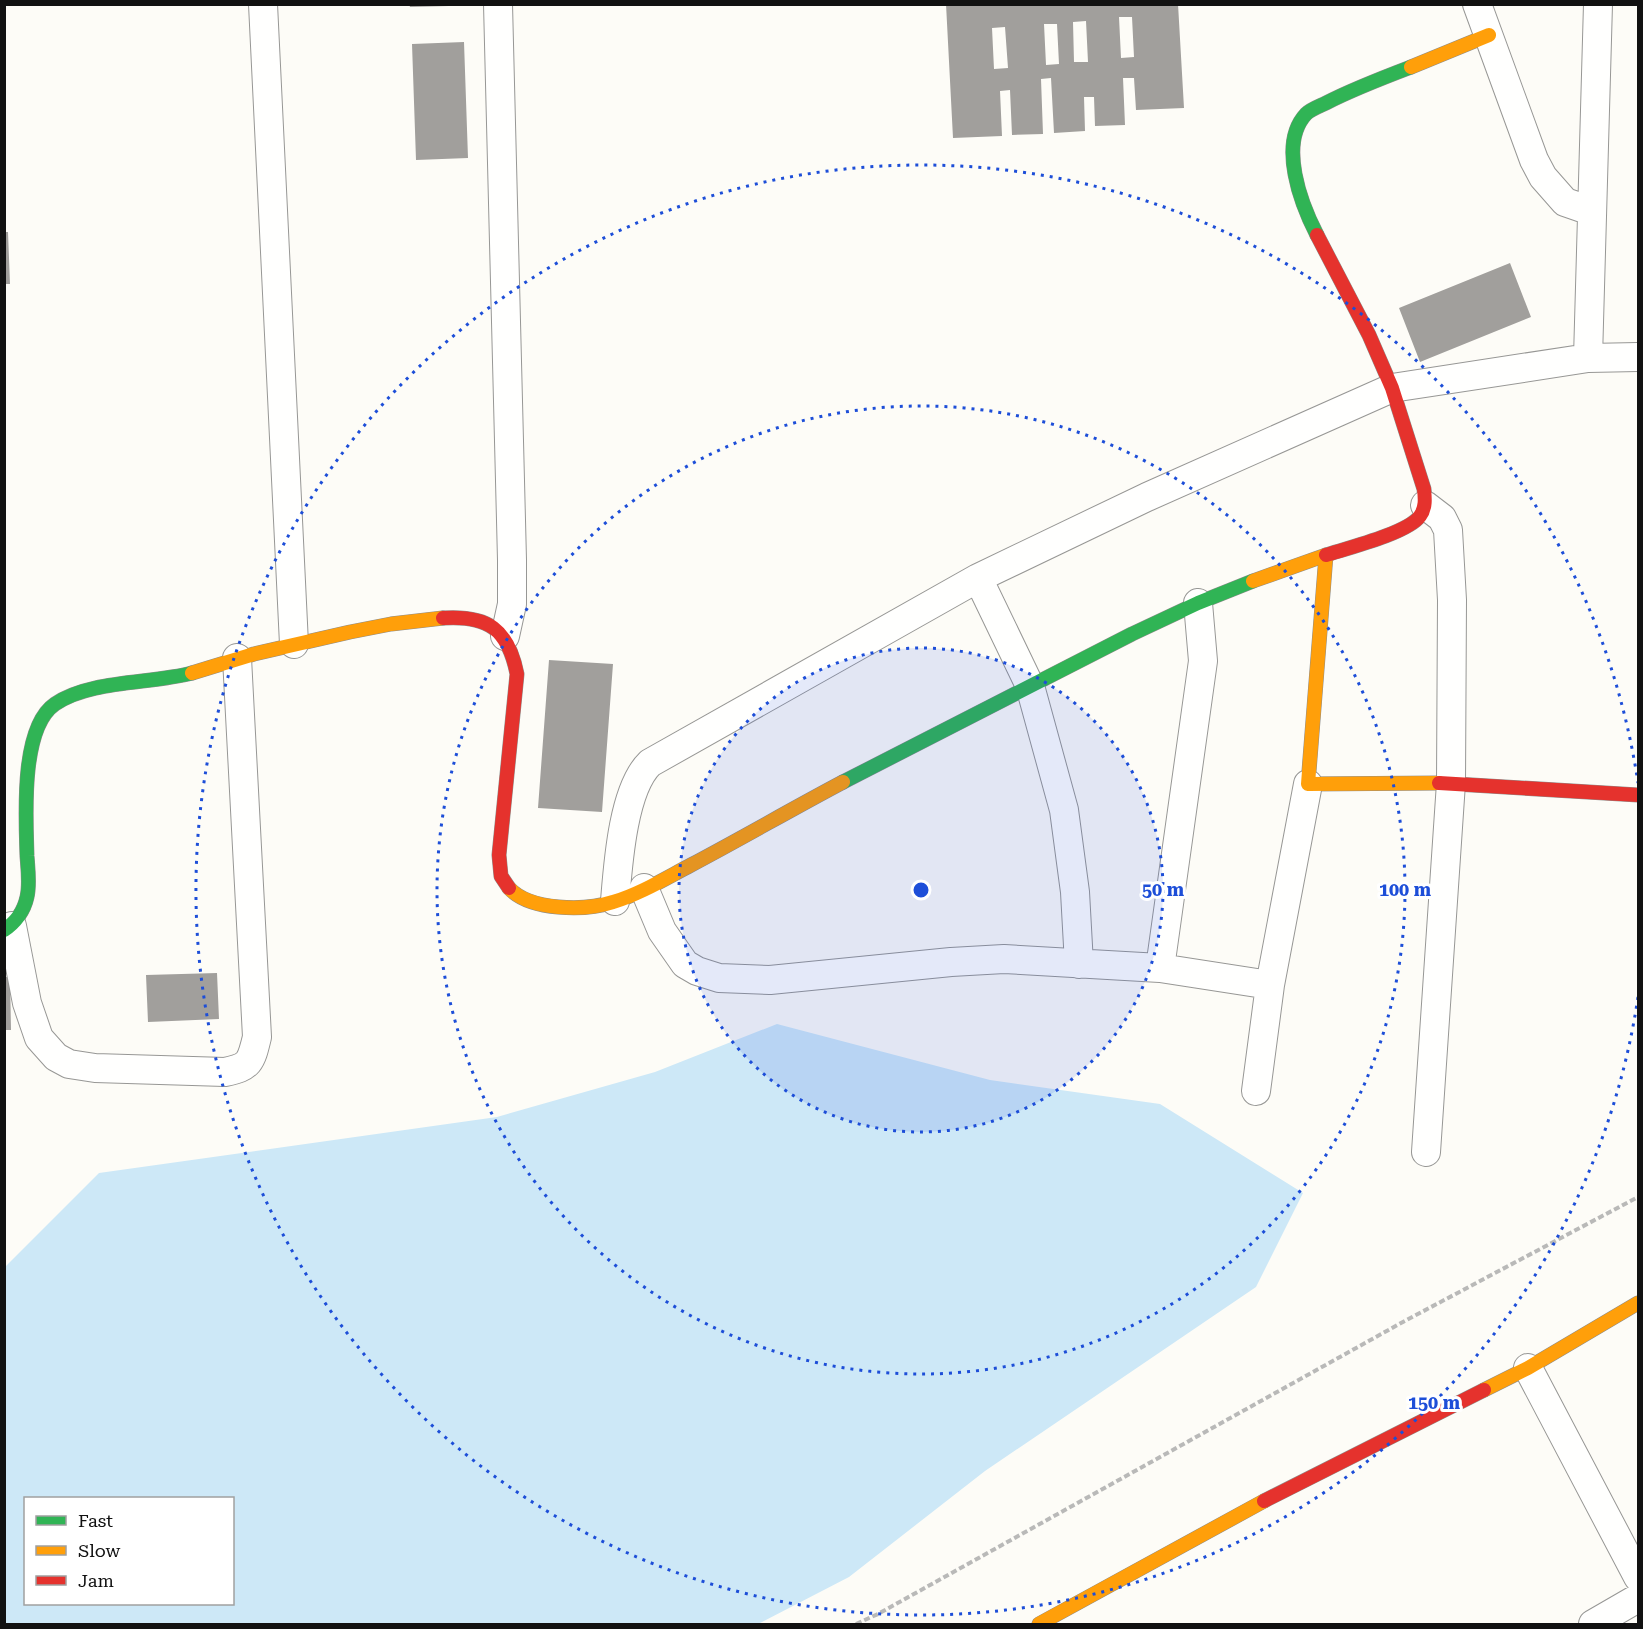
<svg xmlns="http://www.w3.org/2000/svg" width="1643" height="1629" font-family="'Roboto Serif',serif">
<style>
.water{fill:#cde8f7;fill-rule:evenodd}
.building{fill:#a19f9c;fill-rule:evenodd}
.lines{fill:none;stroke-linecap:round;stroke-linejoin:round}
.street-casing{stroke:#979795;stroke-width:30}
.fast-casing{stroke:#8e8d8b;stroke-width:15}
.slow-casing{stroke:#8e8d8b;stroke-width:15}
.jam-casing{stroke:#8e8d8b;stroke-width:15}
.path{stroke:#b9b9b8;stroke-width:4;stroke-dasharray:6 3;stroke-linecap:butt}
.street{stroke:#fffffe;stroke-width:28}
.fast{stroke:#30b455;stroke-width:14}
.slow{stroke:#ff9f0a;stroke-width:14}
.jam{stroke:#e5322d;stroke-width:14}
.ring{fill:none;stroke:#1d4ed8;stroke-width:3;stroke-dasharray:3 6}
.centre{fill:#1d4ed8;stroke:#fff;stroke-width:3}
.ring-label{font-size:18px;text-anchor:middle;font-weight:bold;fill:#1d4ed8;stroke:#fff;stroke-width:6;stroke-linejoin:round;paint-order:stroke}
</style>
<rect width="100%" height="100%" fill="#fdfcf7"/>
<path class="water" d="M777,1024L990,1080L1160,1104L1303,1193L1256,1287L985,1471L849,1577L758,1624H5V1267L99,1173L497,1117L655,1072ZM26,1498H232V1604H26Z"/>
<path class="building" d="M409,4H449V6L410,7Z
M946,4H1178L1184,108L1136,110L1134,78H1123L1125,125L1095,126L1094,97H1084L1085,131L1054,133L1051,78L1041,79L1043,134L1012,135L1010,90L1000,91L1002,136L953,138ZM1119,17H1132L1134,57L1121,58ZM1086,21L1088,62H1074L1073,22ZM1044,24H1057L1059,64L1046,65ZM1005,27L1008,68L994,69L992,28Z
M464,42L468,158L416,160L412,44Z
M4,232H8L10,284H4Z
M1510,263L1531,317L1420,362L1399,308Z
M549,660L613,664L602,812L538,808Z
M217,973L219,1019L148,1022L146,975Z
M4,977H10L11,1030H4Z"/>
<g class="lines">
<defs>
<path id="street" d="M263,4L294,644
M498,4L512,560V604L505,636
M1477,4L1534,160L1543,177L1565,202L1591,211
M1588,358L1598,4
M1425,505L1442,518L1448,530L1452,600L1451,783L1426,1152
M978,578L1030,686L1064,810L1075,892L1079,964
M644,888L662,931L685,964L697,971L719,978L770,980L951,962L1004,959L1160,968L1270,985
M615,901C618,864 623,789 650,763L978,578L1147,497L1392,388L1588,358L1638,357
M12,926L27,1003L39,1038L56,1057L69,1064L95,1068L225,1072C250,1067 251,1062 257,1037L237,658
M1160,968L1203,661L1198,603
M1256,1091L1270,985L1308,784
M1528,1368L1638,1577
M1593,1624L1638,1598"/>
<path id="fast" d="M1317,235C1301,204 1278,144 1306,114C1311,109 1320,106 1326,103C1353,89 1382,78 1411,67
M843,782L1132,634L1198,603L1253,581
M4,930C15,923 24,911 27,897C30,885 28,869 27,856C26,818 20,728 55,704C90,680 151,684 192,673"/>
<path id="slow" d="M1411,67L1489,35
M1253,581L1326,555L1308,784L1439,783
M192,673L254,654L350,632L391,624L443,618
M509,888C530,911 585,911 613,902C640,894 666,878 691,865C742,838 792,809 843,782
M1484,1390L1528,1368L1638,1303
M1039,1624L1264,1501"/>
<path id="jam" d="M1317,235L1369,335L1392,388L1424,489C1425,498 1426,508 1420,516C1408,533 1348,548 1326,555
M443,618C488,615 508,629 517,674L499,855L501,876L509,888
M1439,783L1638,795
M1264,1501L1484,1390"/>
</defs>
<use href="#street" class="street-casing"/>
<use href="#fast" class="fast-casing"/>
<use href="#slow" class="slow-casing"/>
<use href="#jam" class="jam-casing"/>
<path class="path" d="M856,1624L878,1614L1401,1323L1638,1197"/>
<use href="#street" class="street"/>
<use href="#fast" class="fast"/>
<use href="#slow" class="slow"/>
<use href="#jam" class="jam"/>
</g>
<circle cx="921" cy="890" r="242" fill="#1d4ed8" fill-opacity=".12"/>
<g class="ring">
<circle cx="921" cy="890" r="242"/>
<circle cx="921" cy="890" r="484"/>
<path d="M1638 997A725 725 0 1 1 1638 783"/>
</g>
<circle cx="921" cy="890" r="9" class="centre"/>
<g class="ring-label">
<text x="1163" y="896">50 m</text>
<text x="1405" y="896">100 m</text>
<text x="1434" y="1409">150 m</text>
</g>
<rect width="1643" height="1629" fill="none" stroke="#111111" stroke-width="12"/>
<rect x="24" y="1497" width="210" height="108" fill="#ffffff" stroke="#a0a0a0" stroke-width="1.5"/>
<rect x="36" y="1516" width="30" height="9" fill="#30b455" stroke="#a0a0a0" stroke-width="1.5"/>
<text x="78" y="1527" font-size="18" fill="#111111">Fast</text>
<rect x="36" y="1546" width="30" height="9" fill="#ff9f0a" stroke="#a0a0a0" stroke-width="1.5"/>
<text x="78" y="1557" font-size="18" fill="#111111">Slow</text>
<rect x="36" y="1576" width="30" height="9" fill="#e5322d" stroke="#a0a0a0" stroke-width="1.5"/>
<text x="78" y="1587" font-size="18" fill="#111111">Jam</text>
</svg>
